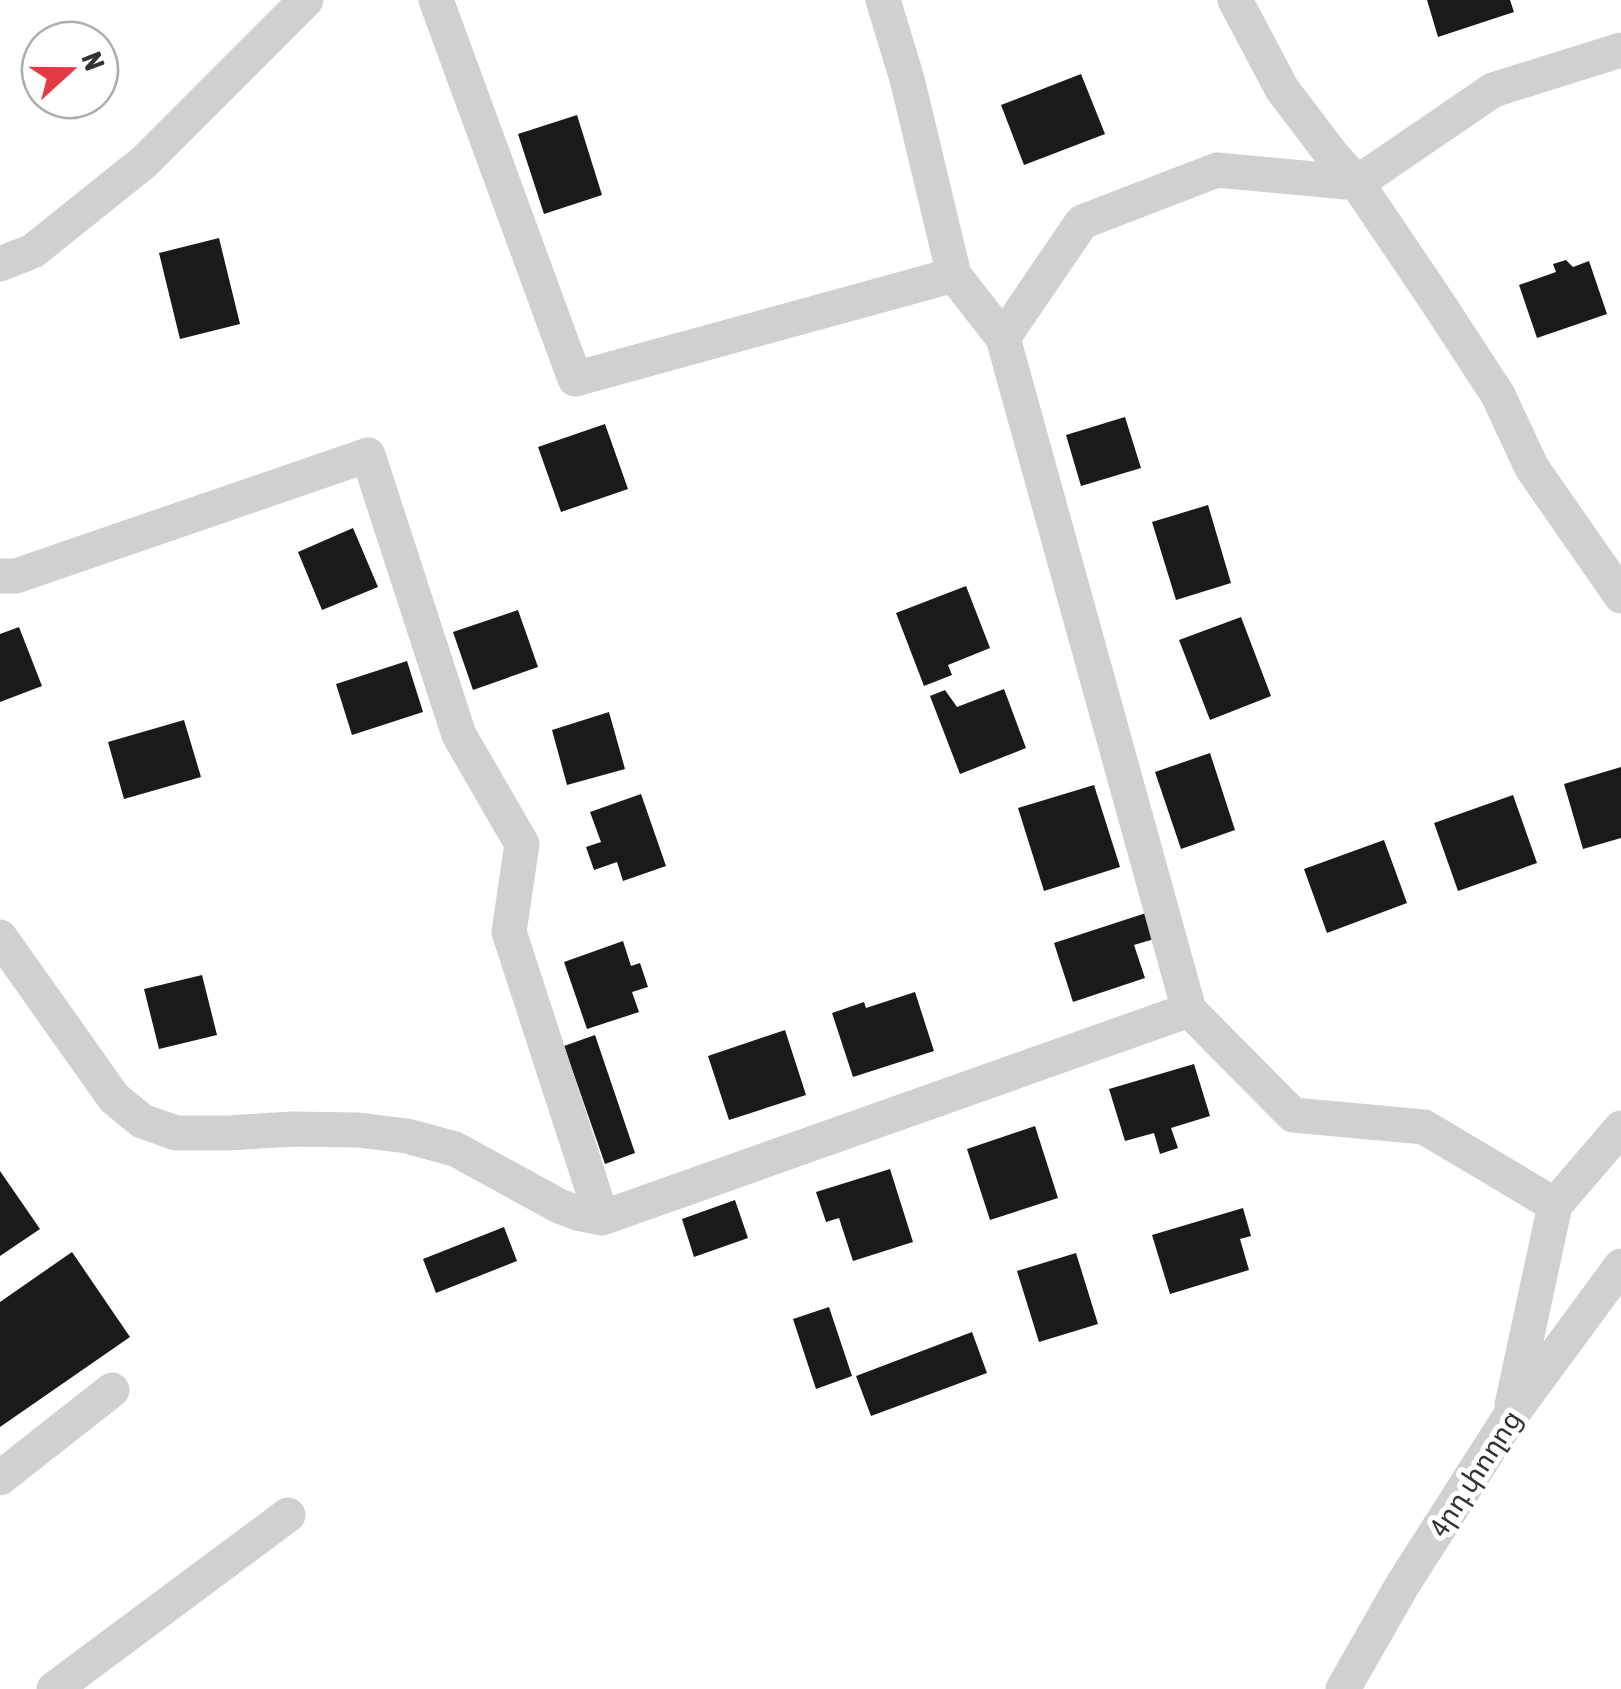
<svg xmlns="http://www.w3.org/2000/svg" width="1621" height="1689" font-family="'Asap Condensed','Noto Sans Armenian',sans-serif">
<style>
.building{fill:#1a1a1a}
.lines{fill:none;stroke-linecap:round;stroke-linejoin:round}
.minor{stroke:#d0d0d0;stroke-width:35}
.labels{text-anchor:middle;stroke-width:10;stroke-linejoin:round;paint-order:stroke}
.street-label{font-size:28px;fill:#333;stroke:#fff}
</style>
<rect width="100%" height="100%" fill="#fff"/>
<path class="building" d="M1427,0H1510L1514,12L1438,37Z
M1081,74L1105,134L1024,165L1001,105Z
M577,115L602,195L544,214L518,134Z
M219,238L240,324L180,339L159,253Z
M1566,260L1573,267L1589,261L1607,314L1537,338L1519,285L1556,272L1553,264Z
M1125,417L1141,468L1081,486L1066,435Z
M605,424L628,489L561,512L538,447Z
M1208,505L1231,583L1176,600L1152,522Z
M353,528L378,587L322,610L298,552Z
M966,586L990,648L948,665L952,675L924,686L896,613Z
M518,610L538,667L473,690L453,632Z
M1241,617L1271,696L1210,720L1179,640Z
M19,627L42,686L0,702V634Z
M407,661L423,712L352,735L336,684Z
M1004,689L1026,748L960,774L930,696L945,690L957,707Z
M609,712L625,769L567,785L552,730Z
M184,720L201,777L124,799L108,742Z
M1210,753L1235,830L1181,849L1155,772Z
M1621,767V838L1583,849L1564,784Z
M1094,785L1120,867L1044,891L1018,808Z
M641,794L666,866L623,881L617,862L594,870L586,847L601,842L590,812Z
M1513,795L1537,863L1458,891L1434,823Z
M1384,840L1407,903L1327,933L1304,869Z
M1146,913L1154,939L1134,945L1145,978L1073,1002L1054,943Z
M623,941L631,966L640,963L648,987L632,992L639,1012L587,1029L564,962Z
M202,975L217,1035L159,1049L144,989Z
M915,992L934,1051L853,1077L832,1013L864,1002L866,1008Z
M785,1030L806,1095L729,1120L708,1056Z
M595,1035L635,1153L605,1164L564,1046Z
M1194,1064L1210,1116L1171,1128L1178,1148L1160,1154L1154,1133L1125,1141L1109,1089Z
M1035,1126L1058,1198L990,1220L967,1149Z
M890,1169L913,1242L853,1261L839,1218L826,1222L816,1192Z
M0,1171L40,1229L0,1256Z
M735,1200L748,1238L694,1257L682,1219Z
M1243,1208L1251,1236L1240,1239L1249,1270L1170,1294L1152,1235Z
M504,1227L517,1261L436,1293L423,1259Z
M72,1252L130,1337L0,1427V1302Z
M1076,1253L1098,1324L1039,1342L1017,1271Z
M829,1307L852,1376L816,1389L793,1319Z
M972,1332L987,1373L871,1416L856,1376Z"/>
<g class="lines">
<path class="minor" d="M436,0L575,379L954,275
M883,0L907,79L954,275L1003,338L1189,1010L1293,1115L1424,1127L1555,1205L1621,1128
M1235,0L1282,89L1332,155L1357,183L1438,303L1498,395L1532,468L1621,596
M0,264L33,251L144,162L306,0
M1003,338L1082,222L1217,170L1357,183L1493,90L1621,50
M0,576H16L368,455L459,735L522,844L509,932L602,1218L1189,1010
M0,937L114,1098L142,1121L176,1133H228L292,1129L358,1130L407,1136L455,1149L559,1206L577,1213L602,1218
M1512,1405L1555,1205
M0,1478L112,1390
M54,1689L288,1515
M1343,1689L1403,1584L1509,1418L1621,1266"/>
</g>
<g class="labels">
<g class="street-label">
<text transform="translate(1475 1473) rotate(-57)" y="10">4րդ փողոց</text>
</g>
</g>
<g transform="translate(70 70) rotate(69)"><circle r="48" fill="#ffffff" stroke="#adadad" stroke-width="2.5"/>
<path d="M0-8L18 38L0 25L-18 38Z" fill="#e63946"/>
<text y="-15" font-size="28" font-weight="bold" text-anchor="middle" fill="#333333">N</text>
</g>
</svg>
